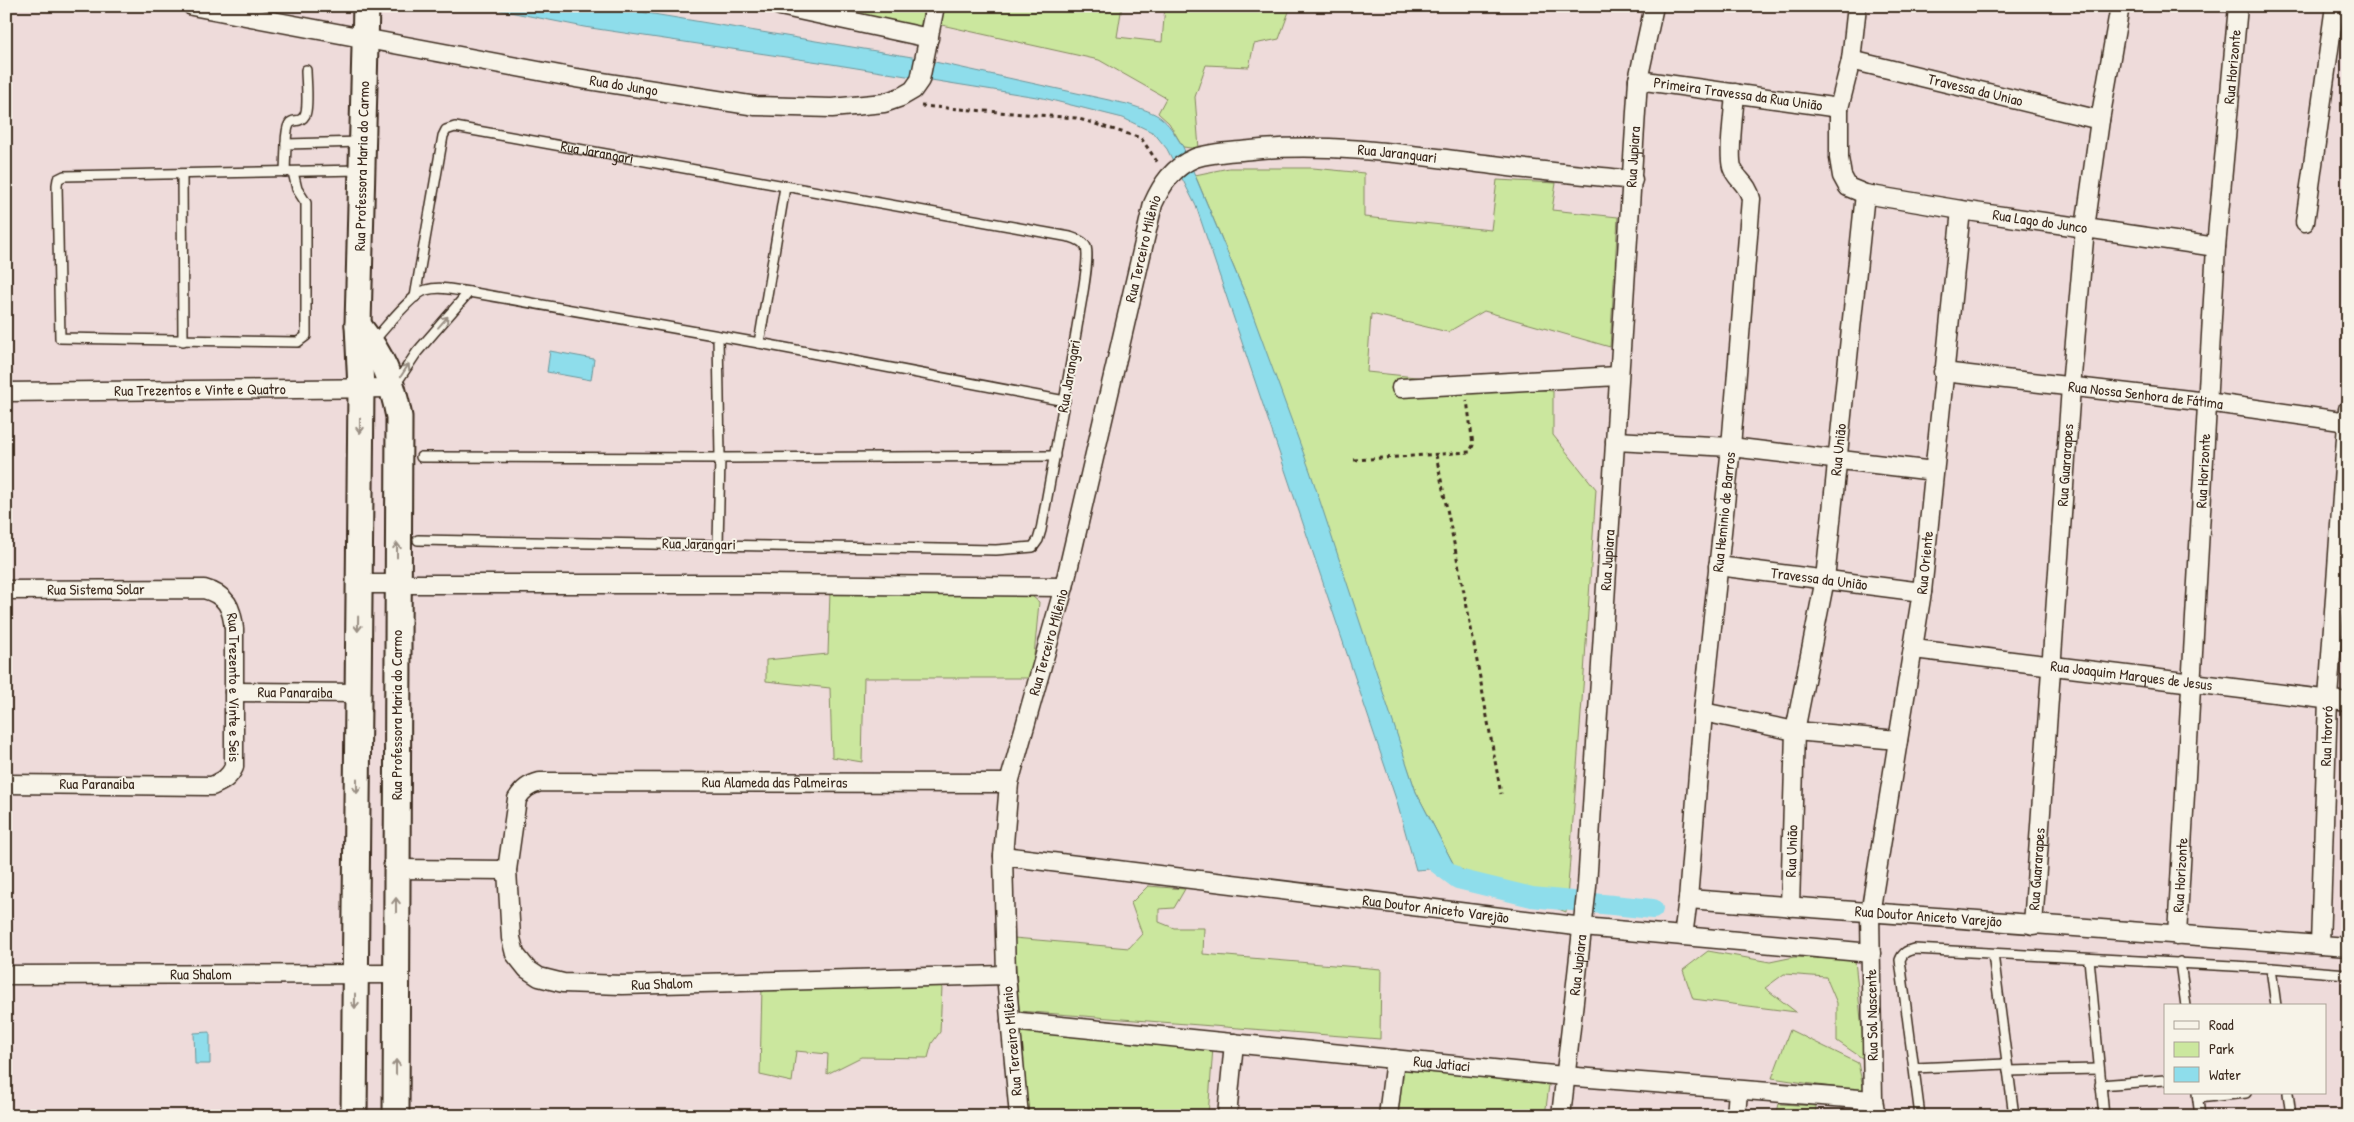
<svg xmlns="http://www.w3.org/2000/svg" width="2354" height="1122" font-family="'Patrick Hand',sans-serif">
<style>
.green{fill:#cbe79e;stroke:#83885e}
.water{fill:#8eddeb;stroke:#6d9599}
.lines{fill:none;stroke-linecap:round;stroke-linejoin:round}
.canal{stroke:#8eddeb;stroke-width:20}
.lane-casing{stroke:#3b2a1e;stroke-width:12}
.street-casing{stroke:#3b2a1e;stroke-width:21}
.secondary-casing{stroke:#3b2a1e;stroke-width:29}
.path{stroke:#3b2a1e;stroke-width:3;stroke-dasharray:4 4;stroke-linecap:butt}
.lane{stroke:#f7f3e8;stroke-width:9}
.street{stroke:#f7f3e8;stroke-width:18}
.secondary{stroke:#f7f3e8;stroke-width:25}
.oneway{stroke:#998e83}
.labels{text-anchor:middle;stroke-width:4;stroke-linejoin:round;paint-order:stroke}
.street-label{font-size:15px;fill:#3b2a1e;stroke:#f7f3e8}
</style>
<rect width="100%" height="100%" fill="#eedbda"/>
<filter id="ink" filterUnits="userSpaceOnUse"><feTurbulence type="fractalNoise" baseFrequency=".02" numOctaves="2"/><feDisplacementMap in="SourceGraphic" scale="10" xChannelSelector="R" yChannelSelector="G"/><feConvolveMatrix kernelMatrix="1 2 1 2 8 2 1 2 1" color-interpolation-filters="sRGB"/></filter>
<g filter="url(#ink)">
<path class="green" d="M806,6H924L920,29Z
M941,6H1122L1117,37L1162,42L1165,6H1291L1279,39L1254,44L1249,67L1206,65L1195,97L1199,149L1183,147L1169,123L1158,113L1166,98L1099,60L937,24Z
M1229,168H1313L1364,173V217L1491,230L1497,180L1556,183L1552,210L1618,217L1610,347L1484,311L1448,332L1371,314L1367,372L1553,391V435L1596,489L1584,674L1566,912L1455,867L1416,792L1247,299L1195,175Z
M1026,591L1039,602L1032,678H864L862,762L832,757L830,688L766,681V660L828,654L830,592Z
M1148,886L1185,889L1174,908L1159,909V922L1174,928H1204L1203,954L1381,969L1380,1039L1019,1011L1014,938L1129,948L1142,934L1131,903Z
M1708,951L1770,962L1794,957L1855,960L1865,1060L1837,1041V1003L1826,977L1784,974L1765,988L1796,1012L1693,999L1683,970Z
M762,986H942L940,1032L932,1043L928,1058L861,1057L827,1074L828,1054L796,1051L792,1082L760,1075Z
M1017,1028L1213,1047L1208,1116H1024Z
M1790,1030L1858,1063L1864,1092L1772,1078Z
M1402,1067L1549,1085L1545,1116H1396Z
M1779,1104L1816,1106L1815,1116H1776Z"/>
<path class="water" d="M480,6H605L912,57L1127,104C1162,115 1164,116 1183,147L1247,299L1310,471L1416,792L1455,867L1416,870L1396,799L1196,206L1167,149L1154,133L1123,118L1043,98L819,62L584,27Z
M550,351L594,359L591,380L547,372Z
M210,1032V1064H195L194,1033Z"/>
<g class="lines">
<path class="canal" d="M1424,850L1426,855L1458,879L1532,897L1653,909"/>
<defs>
<g id="lane">
<path d="M286,144C287,108 297,129 305,115C309,107 306,79 306,70"/>
<path d="M285,172L286,144L362,142"/>
<path d="M293,172L297,189L306,203V336L298,342L60,338L57,185L58,179L64,176L360,170"/>
<path d="M182,174L183,341"/>
<path id="s1" d="M415,297L443,136L446,130L455,127L1070,237C1076,239 1083,241 1086,247C1090,259 1081,302 1079,315C1067,387 1054,459 1041,530L1038,540L1033,547L996,550L418,540"/>
<path d="M373,342C383,330 413,293 426,290C440,286 455,290 469,292L759,343L1065,401"/>
<path d="M759,343L785,187"/>
<path d="M395,385L417,352L469,292"/>
<path d="M421,457L720,458L1055,456"/>
<path d="M718,544L720,458L718,336"/>
<path d="M1993,954L2014,1116"/>
<path d="M2089,959L2104,1116"/>
<path d="M2180,962L2186,1006"/>
<path d="M2271,968L2348,974"/>
<path d="M1914,1068L2006,1064"/>
<path d="M2008,1071L2099,1069"/>
<path d="M2100,1085L2165,1080"/>
<path d="M2197,1093L2200,1116"/>
<path d="M2288,1093L2291,1116"/>
<path d="M2198,1098L2246,1093"/>
<path d="M1920,1116L1900,960C1903,952 1907,951 1914,949L2271,968L2276,1006"/>
</g>
<g id="street">
<path id="s2" d="M192,6L576,78L756,106L832,108L884,103L901,97L913,90L920,80L935,6"/>
<path d="M780,6L929,38"/>
<path id="s3" d="M1857,6L1851,60L1839,108V158L1842,176L1848,187L1865,194L1961,210L2216,247"/>
<path id="s4" d="M1851,60L2100,120"/>
<path id="s5" d="M1638,80L1839,108"/>
<path d="M2305,222L2335,6"/>
<path id="s6" d="M1943,372L2207,402L2348,422"/>
<path d="M1401,388L1618,376"/>
<path id="s7" d="M6,392L393,388"/>
<path d="M1615,441L1731,447L1934,471"/>
<path id="s8" d="M1718,566L1922,592"/>
<path d="M359,584H760L1064,587"/>
<path id="s9" d="M6,590L204,589C227,595 232,608 234,629V767C229,778 223,781 212,786L6,784"/>
<path id="s10" d="M1914,649L2348,702"/>
<path id="s11" d="M234,692L357,693"/>
<path d="M1703,712L1795,731L1898,740"/>
<path id="s12" d="M1003,856L1583,927L1871,953"/>
<path d="M396,869L507,870"/>
<path id="s13" d="M1688,899L2348,947"/>
<path id="s14" d="M1790,907L1795,731L1825,579L1865,194"/>
<path id="s15" d="M2033,925L2071,387L2085,228L2100,120L2120,6"/>
<path id="s16" d="M2177,935L2216,247L2238,6"/>
<path id="s17" d="M1683,936L1688,899L1703,712L1731,447L1751,199C1748,183 1736,180 1732,167C1728,152 1734,111 1735,93"/>
<path id="s18" d="M2320,945L2328,699L2348,409"/>
<path id="s19" d="M6,975L396,974"/>
<path id="s20" d="M1006,975L622,985L563,983L539,977L527,969L515,954L511,938L507,870L517,799C523,789 529,785 540,782L1009,783"/>
<path id="s21" d="M1010,1021L1564,1076L1873,1100"/>
<path id="s22" d="M1019,1116L1006,975L1003,856L1009,783L1064,587L1153,204C1162,184 1173,167 1195,158C1213,152 1233,152 1251,150C1333,142 1412,155 1493,165C1539,171 1586,175 1633,180"/>
<path d="M1227,1116L1234,1043"/>
<path d="M1388,1116L1395,1059"/>
<path id="s23" d="M1561,1116L1587,886L1638,80L1654,6"/>
<path d="M1736,1116L1738,1091"/>
<path id="s24" d="M1876,1116L1873,1100L1870,914L1922,592L1961,210"/>
</g>
<g id="secondary">
<path d="M358,325C382,356 392,379 399,417L396,1116"/>
<path id="s25" d="M354,1116L361,389L358,325L366,6"/>
</g>
</defs>
<use href="#lane" class="lane-casing"/>
<use href="#street" class="street-casing"/>
<use href="#secondary" class="secondary-casing"/>
<path class="path" d="M921,106L1076,118L1141,138L1158,163
M1436,455L1469,617L1501,794
M1354,460L1470,452L1473,445L1467,400"/>
<use href="#lane" class="lane"/>
<use href="#street" class="street"/>
<use href="#secondary" class="secondary"/>
</g>
<defs><path id="oneway-shaft" d="M-6 0H5M1.5-3L5.5 0L1.5 3" fill="none" stroke-width="1.6" stroke-linecap="round" stroke-linejoin="round" transform="scale(1.25)"/></defs>
<g class="oneway">
<use href="#oneway-shaft" transform="translate(443 322) rotate(-49)"/>
<use href="#oneway-shaft" transform="translate(405 370) rotate(-57)"/>
<use href="#oneway-shaft" transform="translate(360 426) rotate(90)"/>
<use href="#oneway-shaft" transform="translate(397 550) rotate(-90)"/>
<use href="#oneway-shaft" transform="translate(358 624) rotate(91)"/>
<use href="#oneway-shaft" transform="translate(357 786) rotate(90)"/>
<use href="#oneway-shaft" transform="translate(396 905) rotate(-90)"/>
<use href="#oneway-shaft" transform="translate(355 1001) rotate(90)"/>
<use href="#oneway-shaft" transform="translate(396 1067) rotate(-90)"/>
</g>
</g>
<g class="labels">
<g class="street-label">
<text dy="5" stroke="none"><textPath href="#s16" startOffset="870">Rua Horizonte</textPath></text>
<text dy="5" stroke="none"><textPath href="#s2" startOffset="439">Rua do Jungo</textPath></text>
<text dy="5" stroke="none"><textPath href="#s4" startOffset="128">Travessa da Uniao</textPath></text>
<text dy="5" stroke="none"><textPath href="#s5" startOffset="101">Primeira Travessa da Rua União</textPath></text>
<text dy="5" stroke="none"><textPath href="#s1" startOffset="324">Rua Jarangari</textPath></text>
<text dy="5" stroke="none"><textPath href="#s22" startOffset="1198">Rua Jaranguari</textPath></text>
<text dy="5" stroke="none"><textPath href="#s23" startOffset="962">Rua Jupiara</textPath></text>
<text dy="5" stroke="none"><textPath href="#s25" startOffset="950">Rua Professora Maria do Carmo</textPath></text>
<text dy="5" stroke="none"><textPath href="#s3" startOffset="380">Rua Lago do Junco</textPath></text>
<text dy="5" stroke="none"><textPath href="#s22" startOffset="885">Rua Terceiro Milênio</textPath></text>
<text transform="translate(1069 376) rotate(-80)" y="5">Rua Jarangari</text>
<text dy="5" stroke="none"><textPath href="#s7" startOffset="194">Rua Trezentos e Vinte e Quatro</textPath></text>
<text dy="5" stroke="none"><textPath href="#s6" startOffset="204">Rua Nossa Senhora de Fátima</textPath></text>
<text dy="5" stroke="none"><textPath href="#s14" startOffset="461">Rua União</textPath></text>
<text dy="5" stroke="none"><textPath href="#s15" startOffset="461">Rua Guararapes</textPath></text>
<text dy="5" stroke="none"><textPath href="#s16" startOffset="465">Rua Horizonte</textPath></text>
<text dy="5" stroke="none"><textPath href="#s17" startOffset="426">Rua Heminio de Barros</textPath></text>
<text transform="translate(699 544) rotate(1)" y="5">Rua Jarangari</text>
<text dy="5" stroke="none"><textPath href="#s23" startOffset="558">Rua Jupiara</textPath></text>
<text dy="5" stroke="none"><textPath href="#s24" startOffset="558">Rua Oriente</textPath></text>
<text dy="5" stroke="none"><textPath href="#s8" startOffset="102">Travessa da União</textPath></text>
<text dy="5" stroke="none"><textPath href="#s9" startOffset="90">Rua Sistema Solar</textPath></text>
<text dy="5" stroke="none"><textPath href="#s22" startOffset="480">Rua Terceiro Milênio</textPath></text>
<text dy="5" stroke="none"><textPath href="#s10" startOffset="219">Rua Joaquim Marques de Jesus</textPath></text>
<text dy="5" stroke="none"><textPath href="#s9" startOffset="311">Rua Trezento e Vinte e Seis</textPath></text>
<text dy="5" stroke="none"><textPath href="#s11" startOffset="61">Rua Panaraiba</textPath></text>
<text transform="translate(397 715) rotate(-90)" y="5">Rua Professora Maria do Carmo</text>
<text dy="5" stroke="none"><textPath href="#s18" startOffset="209">Rua Itororó</textPath></text>
<text dy="5" stroke="none"><textPath href="#s20" startOffset="922">Rua Alameda das Palmeiras</textPath></text>
<text x="97" y="789">Rua Paranaiba</text>
<text dy="5" stroke="none"><textPath href="#s14" startOffset="56">Rua União</textPath></text>
<text dy="5" stroke="none"><textPath href="#s15" startOffset="56">Rua Guararapes</textPath></text>
<text dy="5" stroke="none"><textPath href="#s16" startOffset="60">Rua Horizonte</textPath></text>
<text dy="5" stroke="none"><textPath href="#s12" startOffset="436">Rua Doutor Aniceto Varejão</textPath></text>
<text dy="5" stroke="none"><textPath href="#s13" startOffset="241">Rua Doutor Aniceto Varejão</textPath></text>
<text dy="5" stroke="none"><textPath href="#s23" startOffset="152">Rua Jupiara</textPath></text>
<text dy="5" stroke="none"><textPath href="#s19" startOffset="195">Rua Shalom</textPath></text>
<text transform="translate(662 984) rotate(-2)" y="5">Rua Shalom</text>
<text transform="translate(1872 1015) rotate(-91)" y="5">Rua Sol Nascente</text>
<text transform="translate(1012 1041) rotate(-95)" y="5">Rua Terceiro Milênio</text>
<text dy="5" stroke="none"><textPath href="#s21" startOffset="434">Rua Jatiaci</textPath></text>
</g>
</g>
<rect width="2354" height="1122" fill="none" stroke="#f7f3e8" stroke-width="25"/>
<rect x="12" y="12" width="2329" height="1097" fill="none" stroke="#3b2a1e" stroke-width="2" filter="url(#ink)"/>
<rect x="2164" y="1004" width="162" height="90" fill="#f7f3e8" stroke="#aca397"/>
<rect x="2174" y="1021" width="25" height="8" fill="#f7f3e8" stroke="#aca397"/>
<text x="2209" y="1030" font-size="15" fill="#3b2a1e">Road</text>
<rect x="2174" y="1042" width="25" height="15" fill="#cbe79e" stroke="#aca397"/>
<text x="2209" y="1054" font-size="15" fill="#3b2a1e">Park</text>
<rect x="2174" y="1067" width="25" height="15" fill="#8eddeb" stroke="#aca397"/>
<text x="2209" y="1080" font-size="15" fill="#3b2a1e">Water</text>
</svg>
